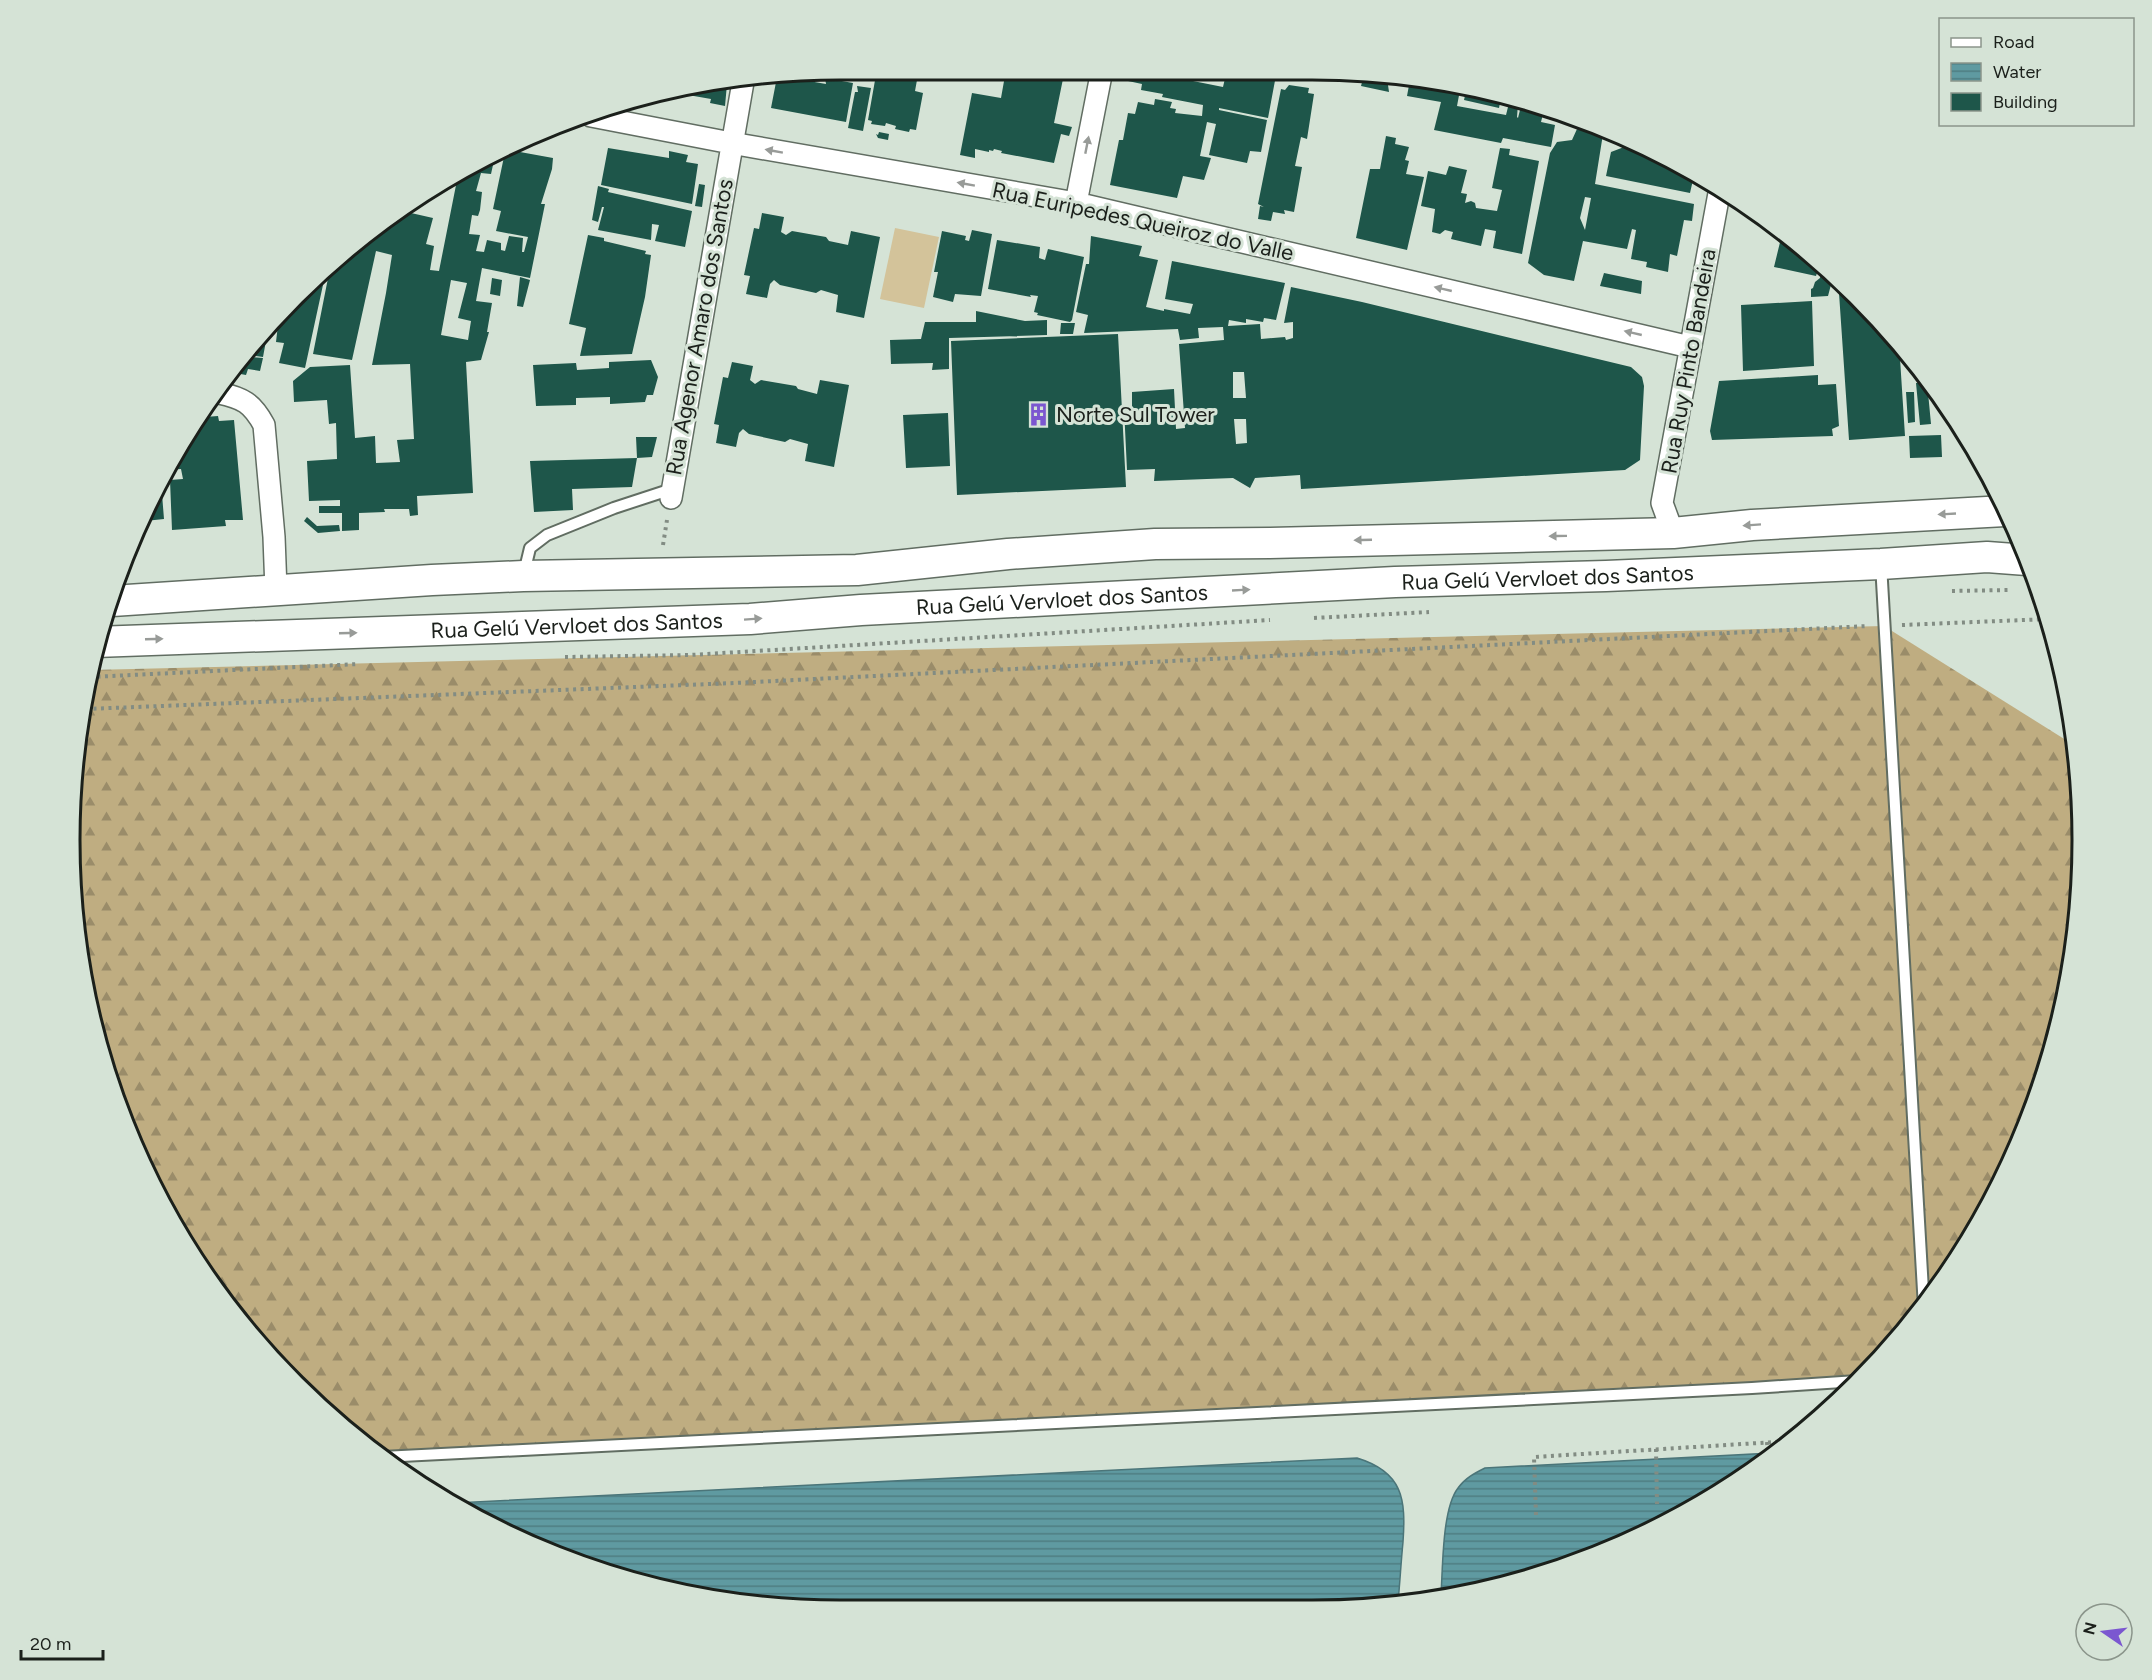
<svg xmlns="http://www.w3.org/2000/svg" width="2152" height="1680" font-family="Figtree,sans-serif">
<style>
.forest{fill:url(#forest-firs)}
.pitch{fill:#d3c39a}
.water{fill:url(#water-rules);stroke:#4b7579;stroke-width:1.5}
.building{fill:#1e564a;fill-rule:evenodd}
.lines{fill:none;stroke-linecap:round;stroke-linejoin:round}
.lane-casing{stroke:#616d62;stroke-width:14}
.street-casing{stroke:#616d62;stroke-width:24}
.secondary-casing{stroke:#616d62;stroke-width:33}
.path{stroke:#828c83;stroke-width:4;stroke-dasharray:3 4.5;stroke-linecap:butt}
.lane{stroke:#fff;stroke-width:10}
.street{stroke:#fff;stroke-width:21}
.secondary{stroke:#fff;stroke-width:30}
.oneway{fill:#989b98}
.labels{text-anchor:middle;stroke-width:6;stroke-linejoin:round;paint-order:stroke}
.street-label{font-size:22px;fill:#1b201b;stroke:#d5e3d6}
.poi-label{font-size:22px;fill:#1b201b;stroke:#d5e3d6;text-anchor:start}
.rim{fill:none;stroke:#1b201b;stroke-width:3}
</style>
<defs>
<pattern id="forest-firs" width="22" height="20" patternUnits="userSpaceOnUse" patternTransform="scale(1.5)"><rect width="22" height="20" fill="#bfad81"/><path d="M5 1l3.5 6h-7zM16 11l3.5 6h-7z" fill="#9a8c69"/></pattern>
<pattern id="water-rules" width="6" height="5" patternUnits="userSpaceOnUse" patternTransform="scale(1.5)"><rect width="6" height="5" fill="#5f9aa1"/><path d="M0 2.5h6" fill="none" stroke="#4e7d82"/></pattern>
</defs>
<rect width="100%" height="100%" fill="#d5e3d6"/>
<path class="forest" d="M1884,626L2077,747L2081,890L2057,1039L2004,1181L1924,1309L1860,1377L383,1457L295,1385L172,1226L95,1040L69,840L91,670Z"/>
<path class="pitch" d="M895,228L939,237L924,308L880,299Z"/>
<path class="water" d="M1774,1453L1698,1508L1560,1570L1441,1594C1443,1566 1442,1509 1458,1488C1465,1478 1475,1473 1485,1468Z
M1357,1458C1403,1472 1406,1499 1403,1542C1401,1562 1400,1582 1398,1602L1363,1609L840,1611L690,1596L545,1552L453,1503Z"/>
<path class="building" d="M877,69H919L915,91L923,93L916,130L910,129L909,132L895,129L896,126L886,123L885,126L871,124L872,121L868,120Z
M1006,70H1044L1064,74L1054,123L1072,127L1069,136L1061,134L1054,163L1001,153L1002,151L994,149L993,151L989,150V152L975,149V158L960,155L972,93L1001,98Z
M1130,70H1191L1188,80L1223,87L1227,70H1277L1268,118L1219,108V110L1267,120L1261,152L1250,151L1247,163L1209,155L1216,124L1207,122L1200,156L1211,158L1204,180L1183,176L1177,198L1110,185L1119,140H1123L1128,113L1135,114L1138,102L1154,105L1155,99L1172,102L1170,108L1176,109L1175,113L1202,116L1203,105L1162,97L1163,94L1141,90L1142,84L1128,81Z
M1365,71L1383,75L1388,85L1389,92L1361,86Z
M803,74V80L826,84L825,78L853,83L846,122L771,108L777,77Z
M1410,80L1460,90L1457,106L1506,115L1509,103L1518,104L1517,117L1518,118L1522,102L1560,110L1567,113L1544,110L1541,122L1555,125L1551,147L1503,138L1501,143L1434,130L1441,102L1407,96Z
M727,84L725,106L710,103L711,99L671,92Z
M1289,85L1309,88L1308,93L1314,94L1307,139L1301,137L1295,166L1302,167L1294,212L1284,210L1285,214L1273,212L1271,221L1258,219L1260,206L1264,207L1258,204L1281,89L1285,90Z
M857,86L871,88L863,131L848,128L855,92H858Z
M1466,91L1501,98L1499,108L1464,100Z
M1577,129L1603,134L1595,184L1694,204L1692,221L1684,220L1677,256L1670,254L1668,272L1646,267L1647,262L1631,259L1636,230L1632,229L1627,249L1583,241L1574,281L1544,275L1528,263L1550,153L1557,142L1572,140ZM1585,197L1591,198L1585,230L1580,218Z
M879,132L889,134L888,140L878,138L876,134L878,135Z
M1386,136L1396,138L1395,144L1409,147L1405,160L1409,161L1406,174L1424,177L1407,250L1356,238L1370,169H1380Z
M1632,144L1695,171L1690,193L1606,176L1611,152Z
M521,145L520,152L553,158L552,169L541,204H545L530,278L482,268L476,301L492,303L487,332H489L481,360L466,362L473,493L417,496L418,515L410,516L409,509H384L385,512L359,513V530L342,531V513H319V506H340V500L309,501L307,461L337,459L336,423L329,424L327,400L294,402L293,381L310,367L350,365L355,438L375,436L376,463L400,462L397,440L414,439L410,364L372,365L386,293L392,255L376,251L352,360L313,354L330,268L412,205L411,213L433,218L426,244L434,246L430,270L439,271L459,170L495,156L491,174L481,173L476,191L482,192L480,210L478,216L472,215L469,234L480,235L476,251L484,252L487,240L501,243V250L505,251L509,236L523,238L522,252H524L528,237L496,231L501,211L493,209L505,152ZM451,280L467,283L458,318L471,321L468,340L441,335Z
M608,148L669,158V151L688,155L686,162L698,164L692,204L601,185Z
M1500,148L1510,149L1509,155L1539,161L1522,254L1493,248L1496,231L1485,229L1481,246L1451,239L1453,232L1445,230L1440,234L1432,232L1435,209L1421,206L1428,171L1446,175L1449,166L1467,170L1461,193L1467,194L1465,203L1471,201L1475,203L1476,208L1497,211L1502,190L1492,188Z
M699,184L705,185L702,207L695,206Z
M598,186L609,189L608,192L692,211L685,247L655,241L659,225L652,224L651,240L598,230L604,207H602L598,222L592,220Z
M762,213L784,217L781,232L786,235L792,231L826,237L829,241L848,245L851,231L880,237L864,318L836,312L838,295L821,290L816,293L780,285L774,280L770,284L767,298L746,294L750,276L744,275L754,228L759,229Z
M972,230L992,234L981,296L955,294L953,302L933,297L938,272H934L942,231L966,236L965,240L969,241Z
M1783,230L1820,264L1816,276L1774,267Z
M588,235L604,238V241L646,251L645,254L651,255L645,297L632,354L580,356L586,328L569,324Z
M1091,236L1142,246L1139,256L1158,260L1146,307L1164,311V309L1190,314L1193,304L1165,299L1172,261L1285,283L1276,320L1264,318L1263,322L1246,319V323L1229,320L1228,326L1260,324L1261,339L1285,337L1286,340L1293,338V322L1284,323L1291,287L1362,302L1631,367L1642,377L1644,386L1640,460L1625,470L1301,489L1300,475L1255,478L1250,488L1233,478L1154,481L1155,469L1127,470L1124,408H1132V392L1174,389L1176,429L1185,428L1179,344L1224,340L1223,327L1198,328L1199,338L1180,340L1178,329L1084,333L1088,315L1076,312L1086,264H1089ZM1233,372H1244L1246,398H1233ZM1234,419H1246L1247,443L1236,444Z
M997,240L1040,247L1039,258L1045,260L1048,249L1084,257L1072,320L1070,322L1037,315L1038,313L1034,312L1038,296L1030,295L1031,297L988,289Z
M1822,266L1833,277L1828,296L1811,297V289L1813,288L1815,282L1820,278Z
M326,271L305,368L279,363L284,343L276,342L279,316L295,295Z
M1604,273L1642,281L1641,294L1600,286Z
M520,277L530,280L523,307L517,306Z
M492,278L502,280L500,296L490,294Z
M1850,292L1891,331L1899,343L1905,436L1849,440L1839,293Z
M1812,301L1814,366L1743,371L1741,305Z
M976,311L1025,321L1047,320V335L949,338V369L932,370L933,363L891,364L890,340L921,339L925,322H976Z
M1061,323H1075L1073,334H1060Z
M268,330L263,357L249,355L255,347Z
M1118,334L1126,487L957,495L951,341Z
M1904,348L1911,359V364H1904Z
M249,357L263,358L260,371L248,369L246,375L235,373L243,362H247Z
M651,360L658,377L653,395H647L645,402L610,404V397L576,398V405L536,406L533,365L576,363L577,370L609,368V362Z
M732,362L753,366L750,380L755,384L761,380L796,386L798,389L817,394L820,380L849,385L834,467L805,461L808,444L790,439L785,442L749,434L743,429L739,433L736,447L716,443L719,425L714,424L723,377L728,378Z
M1818,375V385L1836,384L1839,426L1832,429L1833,436L1712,440L1710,431L1719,381Z
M1927,382L1931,424L1920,425L1916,383Z
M1906,392H1914L1915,422L1908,423Z
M948,413L950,466L906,468L903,415Z
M218,416L219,421L234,420L243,520H225L226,526L172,530L170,480L183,479L181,469L168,470V465L172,455L197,422L206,421L205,417Z
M1941,435L1942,457L1910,458L1909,436Z
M636,437H657L652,457L637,458L632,487L572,489L573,510L534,512L530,461L637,458Z
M156,494H162L164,519L145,521Z
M307,517L317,526L339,525L340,531L318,533L304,521Z"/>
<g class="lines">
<defs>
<path id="lane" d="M1881,564L1924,1308
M524,573L530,548L547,535L614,508L672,489
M382,1457L1752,1388L1857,1381"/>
<path id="street" d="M591,116L731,143L1076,203L1690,347
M1076,203L1102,70
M219,393C243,398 252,403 264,425L274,537L276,590
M671,498L743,82
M1673,533L1662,503L1720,188"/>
<g id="secondary">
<path d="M112,601L432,580L523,576L857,570L1008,554L1155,544L1270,543L1673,533L1752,525L2005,511"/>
<path id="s1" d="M95,642L750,619L861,610L1395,582L1606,576L1881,564L1987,557L2027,560"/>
</g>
</defs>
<use href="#lane" class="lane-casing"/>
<use href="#street" class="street-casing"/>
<use href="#secondary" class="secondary-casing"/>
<path class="path" d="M663,545L667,520
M1952,591L2008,590
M1314,618L1429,612
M1902,625L2048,619
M565,657L690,655L1270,620
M90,677L359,664
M86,709L735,683L1868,626
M1767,1442L1768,1457
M1656,1449L1657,1504
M1536,1515L1534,1457L1791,1441"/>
<use href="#lane" class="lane"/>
<use href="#street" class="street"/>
<use href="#secondary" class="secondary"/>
</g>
<defs><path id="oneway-solid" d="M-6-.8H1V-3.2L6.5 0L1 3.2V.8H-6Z" transform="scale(1.5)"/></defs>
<g class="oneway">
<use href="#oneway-solid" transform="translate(1087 145) rotate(-79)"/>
<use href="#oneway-solid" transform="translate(774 151) rotate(-170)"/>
<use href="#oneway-solid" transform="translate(966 184) rotate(-170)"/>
<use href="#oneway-solid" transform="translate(1443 289) rotate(-167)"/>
<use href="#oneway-solid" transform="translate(1633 333) rotate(-167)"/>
<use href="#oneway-solid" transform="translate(1947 514) rotate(177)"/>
<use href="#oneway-solid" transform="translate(1752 525) rotate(176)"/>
<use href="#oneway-solid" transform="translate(1558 536) rotate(179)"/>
<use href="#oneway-solid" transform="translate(1363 540) rotate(178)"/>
<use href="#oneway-solid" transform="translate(1241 590) rotate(-3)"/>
<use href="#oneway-solid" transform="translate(753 619) rotate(-4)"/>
<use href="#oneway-solid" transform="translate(348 633) rotate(-2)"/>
<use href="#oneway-solid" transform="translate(154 639) rotate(-2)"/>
</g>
<defs>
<symbol id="building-bare" viewBox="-9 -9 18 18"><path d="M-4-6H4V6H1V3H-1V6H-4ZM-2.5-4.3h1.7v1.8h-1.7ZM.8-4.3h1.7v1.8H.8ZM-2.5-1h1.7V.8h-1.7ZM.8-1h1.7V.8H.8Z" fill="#7b57d0" stroke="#d5e3d6" stroke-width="2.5" paint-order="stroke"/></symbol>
</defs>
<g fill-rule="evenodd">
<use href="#building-bare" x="1022" y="398" width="33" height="33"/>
</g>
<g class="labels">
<g class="street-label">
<text transform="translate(1143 221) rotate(12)" y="8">Rua Euripedes Queiroz do Valle</text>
<text transform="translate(699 327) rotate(-80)" y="8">Rua Agenor Amaro dos Santos</text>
<text transform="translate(1688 361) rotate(-80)" y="8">Rua Ruy Pinto Bandeira</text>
<text dy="8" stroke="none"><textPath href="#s1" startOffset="1454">Rua Gelú Vervloet dos Santos</textPath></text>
<text dy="8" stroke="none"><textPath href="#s1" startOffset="968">Rua Gelú Vervloet dos Santos</textPath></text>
<text dy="8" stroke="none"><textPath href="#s1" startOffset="482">Rua Gelú Vervloet dos Santos</textPath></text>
</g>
<g class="poi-label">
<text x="1056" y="422">Norte Sul Tower</text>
</g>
</g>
<path d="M0 0H2152V1680H0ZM840 80H1312A760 760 0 0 1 2072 840V840A760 760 0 0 1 1312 1600H840A760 760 0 0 1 80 840V840A760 760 0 0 1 840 80Z" fill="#d5e3d6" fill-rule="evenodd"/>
<path class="rim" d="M840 80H1312A760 760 0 0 1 2072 840V840A760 760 0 0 1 1312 1600H840A760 760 0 0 1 80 840V840A760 760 0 0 1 840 80Z"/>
<rect x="1939" y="18" width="195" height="108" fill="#d5e3d6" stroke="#8b958b" stroke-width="1.5"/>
<rect x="1951" y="38" width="30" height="9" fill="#ffffff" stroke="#8b958b" stroke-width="1.5"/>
<text x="1993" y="48" font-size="18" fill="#1b201b">Road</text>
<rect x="1951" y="63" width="30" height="18" fill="url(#water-rules)" stroke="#8b958b" stroke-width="1.5"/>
<text x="1993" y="78" font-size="18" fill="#1b201b">Water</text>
<rect x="1951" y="93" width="30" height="18" fill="#1e564a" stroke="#8b958b" stroke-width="1.5"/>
<text x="1993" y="108" font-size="18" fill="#1b201b">Building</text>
<g transform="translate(2104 1632) rotate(284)"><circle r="28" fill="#d5e3d6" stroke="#8b958b" stroke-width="1.5"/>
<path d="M0-4.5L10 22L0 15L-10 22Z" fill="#7b57d0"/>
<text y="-9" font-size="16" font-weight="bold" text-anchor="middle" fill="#1b201b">N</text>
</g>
<path d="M21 1650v9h82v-9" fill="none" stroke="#1b201b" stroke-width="3"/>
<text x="30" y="1650" font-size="18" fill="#1b201b" stroke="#d5e3d6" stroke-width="4.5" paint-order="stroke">20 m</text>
</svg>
